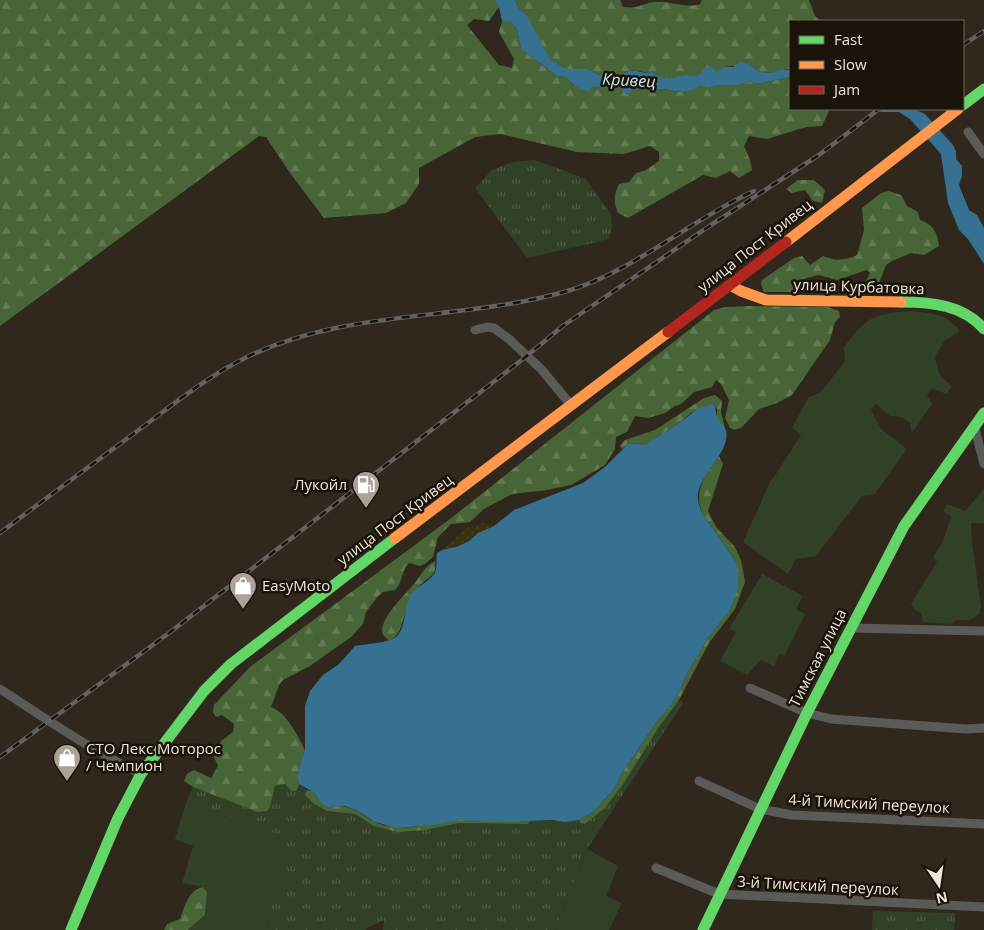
<svg xmlns="http://www.w3.org/2000/svg" width="984" height="930" font-family="'Open Sans',sans-serif">
<style>
.grass{fill:url(#grass-tufts)}
.forest{fill:url(#forest-firs)}
.sand{fill:url(#sand-dots)}
.green{fill:#314126}
.water{fill:#377191}
.lines{fill:none;stroke-linecap:round;stroke-linejoin:round}
.street{stroke:#5a5b58;stroke-width:9}
.fast{stroke:#63d668;stroke-width:11}
.slow{stroke:#ff974d;stroke-width:11}
.jam{stroke:#b3261e;stroke-width:11}
.rail-casing{stroke:#63625e;stroke-width:4.5}
.rail{stroke:#19130a;stroke-width:2.5;stroke-dasharray:8;stroke-linecap:butt}
.labels{text-anchor:middle;stroke-width:5;stroke-linejoin:round;paint-order:stroke}
.street-label{font-size:15px;fill:#efe5d9;stroke:#19130a}
.poi-label{font-size:15px;fill:#efe5d9;stroke:#19130a;text-anchor:start}
.water-label{font-size:16px;font-style:italic;fill:#d6e7f2;stroke:#19130a}
</style>
<defs>
<pattern id="grass-tufts" width="24" height="20" patternUnits="userSpaceOnUse" patternTransform="scale(1.25)"><rect width="24" height="20" fill="#314126"/><path d="M3 7l-1-3M5 7V3M7 7l1-3M15 17l-1-3M17 17v-4M19 17l1-3" fill="none" stroke="#4f5c45"/></pattern>
<pattern id="forest-firs" width="22" height="20" patternUnits="userSpaceOnUse" patternTransform="scale(1.25)"><rect width="22" height="20" fill="#486537"/><path d="M5 1l3.5 6h-7zM16 11l3.5 6h-7z" fill="#637b53"/></pattern>
<pattern id="sand-dots" width="8" height="8" patternUnits="userSpaceOnUse" patternTransform="scale(1.25)"><rect width="8" height="8" fill="#3a3113"/><path d="M2 2h.1M6 6h.1" fill="none" stroke="#4d452a" stroke-width="1.8" stroke-linecap="round"/></pattern>
</defs>
<rect width="100%" height="100%" fill="#30271d"/>
<path class="grass" d="M535,160L586,179L611,214L612,229L609,238L598,242L527,258L475,188L492,170L512,162Z
M679,700L683,703L587,849L555,930H383L384,920L365,929L366,930H267L272,897L280,898L187,800L193,787L257,812L270,807L275,786L285,784L297,790L299,784L307,790L306,795L314,804L327,811L355,814L375,826L425,830L459,823L528,824L530,821C546,820 562,822 579,820L580,823L585,824L605,808L624,783L659,727Z
M873,911L955,913L954,930H872Z"/>
<path class="forest" d="M0,0H494L499,7L489,21L474,19L467,25L499,65L512,68L514,59L499,32L502,21H510L517,29L521,49L557,76L566,77L573,85L606,88L614,85L620,86L626,94L630,93L634,88C640,88 645,90 650,90C654,91 658,89 663,89C681,92 684,95 701,84L709,88L719,85H738L750,81L757,84L790,77V109H826L829,111L822,126L806,127L767,139L749,136L744,146L750,160L752,170L739,178L730,171L716,178L703,175L628,218L618,213C613,202 614,195 619,184L629,182L636,173L646,170L659,161V152L650,146L624,154L577,152L500,134L475,137L419,168V184L406,203L386,213L324,218L290,173L266,137L259,136L0,326Z
M515,0H620L623,7C640,9 640,4 653,2C670,0 684,9 700,4L702,0H809L815,16L821,21H790V69H782L771,73L760,72L748,64L724,67L720,71L694,76L689,75L670,79L659,78L652,72C637,74 633,65 619,77L599,75L588,69H567L550,59L538,40L527,15L520,10Z
M798,180H814L825,190L822,203L813,201L805,190L792,193L786,189Z
M889,191L901,195L907,206L918,212L920,220C933,224 938,234 939,246L924,255L911,253L892,261L886,265L879,283L870,288L866,281L870,273L867,270L837,280L819,275L795,281V289L791,292H764L761,284L762,280L794,258L802,256L810,265L823,256C836,262 845,260 857,255L864,230L862,208L881,193Z
M752,306L828,307L839,311L840,317L835,322L830,340L792,395L777,403L759,409L742,427L736,430L730,428L725,418L729,400L721,384L716,380L712,387L694,392L681,404L675,406L665,413L648,418L635,416L627,432L616,437L615,449L605,465L571,485L547,490L512,494L484,509L470,522L451,524L438,537L433,557L425,564L420,566L409,563L405,568L399,585L395,590L383,592L378,596L366,612L363,624L351,637L310,666L283,680L279,685L271,707C286,712 298,736 305,750L297,776L299,784L297,790L292,791L285,784L275,786L270,807L267,811L257,812L193,787L184,781L187,774L194,770L211,778L218,766L214,757L221,741L233,732L234,724L222,715L216,717L213,712L214,705L250,667L450,519L714,310L726,307Z
M715,395L722,401L721,412L725,428L717,417V409L713,404L691,413L679,423L645,445L629,443L622,449L620,446L625,440L655,430L704,398Z
M719,456L723,464L708,511L716,527L735,547L741,560L745,582L735,609L709,643L679,700L659,727L624,783L605,808L585,824L580,823L579,820L593,812L614,789L622,773L655,724L677,697L686,675L708,638L729,611L736,562L702,513C693,490 706,475 719,456Z
M435,561C438,579 424,578 417,589C413,595 408,604 406,611C401,624 402,634 389,641C387,639 384,636 383,635C377,620 406,594 414,584C423,573 422,569 435,561Z
M307,790L315,792C329,816 331,801 350,808C359,811 365,817 373,821C379,825 389,826 396,827C417,830 439,820 460,820C484,819 507,822 530,821L528,824L459,823L425,830L398,832L374,826L355,814L327,811L314,804L305,795Z
M203,887L208,891L205,915L188,930H164L167,924L180,919C185,907 188,890 203,887Z"/>
<path class="sand" d="M483,523L494,526C476,534 462,546 442,550L468,527Z"/>
<path class="green" d="M910,311C932,313 945,313 960,331L944,341L935,357L939,374L952,387L946,394L932,388L927,395L932,404L912,433L910,423L902,417L890,416L876,404L871,410L881,429L907,449L874,495L862,496L816,556L796,559L788,574L743,542L770,482L776,474L801,435L792,428L808,398L821,392L845,361L844,347C867,317 872,314 910,311Z
M984,489V524L971,523L972,542L981,607L979,614L970,620H956L951,624L923,622L921,613L915,610L911,604L937,562L933,557L943,541L951,517L943,511L947,504L965,511Z
M762,574L803,596L796,609L805,614L784,656L780,654L774,666L761,660L747,675L720,661L736,632L729,629Z
M187,800L284,837L281,898H272L267,930H188L205,915L207,892L203,887L182,883L193,846L175,839Z
M587,849L618,866L606,896L622,903L609,930H555Z"/>
<path class="water" d="M494,0H515L520,10L527,15L547,54L550,59L567,69H588L599,75L619,77C635,64 636,75 652,72C665,83 672,77 687,75C691,75 694,76 699,75L706,67L711,66L716,72L724,67H733L740,62L748,64L760,72L771,73L782,69L790,70V77L757,84L750,81L738,85H719L709,88L701,85C684,95 681,92 663,89C658,89 654,91 650,90C645,90 640,88 634,88L630,93L625,94C615,80 618,87 605,88C600,88 597,86 592,87L588,91C578,89 573,85 566,77L557,76L521,49L517,29L510,21H502L499,7Z
M877,109H914L925,114L953,145L956,151V159L962,166V176L959,185L969,210L977,215L984,228V264L968,239L959,230L948,203L941,154L910,119L899,112H881Z
M713,404C717,409 715,413 718,418C720,421 723,424 725,428C734,448 701,473 698,494C697,501 700,508 702,513L736,562L738,572V588L729,611L708,638L686,675L677,697L655,724L622,773L614,789L593,812L579,820L565,822L552,820L507,822L459,820L433,825L397,828L375,822L356,810L345,806L328,807L321,803L315,793L299,784L297,776L305,750V706L310,691L323,675L339,664L355,646C365,644 389,643 396,637C406,628 404,608 410,597C415,585 433,582 436,569C437,564 436,559 437,553L442,550L456,547L469,541L478,533L494,526L514,510L583,483L605,467L629,443L645,445L679,423L699,408Z"/>
<g class="lines">
<path class="street" d="M968,132L984,154
M475,330L487,327L494,328L509,339L541,369L571,405
M974,425L984,464
M851,628L984,631
M750,688L807,713L831,719L966,729L984,728
M0,689C46,719 91,750 141,774
M699,781L760,809L792,815L984,824
M656,868L719,894L984,907"/>
<path class="fast" d="M963,105L984,89
M901,302C932,302 963,305 984,329
M71,930L118,818L141,774L204,691L231,664L395,538
M703,930L807,713L904,526L984,413"/>
<path class="slow" d="M786,242L958,109
M730,285L741,291L766,300L901,302
M395,538L668,332"/>
<path class="jam" d="M668,332L786,242"/>
<defs>
<path id="rail" d="M963,45L984,31
M0,533C46,498 93,464 140,429C175,403 209,375 249,356C348,309 460,321 564,292C632,273 690,220 754,191
M0,757L169,633L523,359L564,325L711,225L819,155L879,109"/>
</defs>
<use href="#rail" class="rail-casing"/>
<use href="#rail" class="rail"/>
</g>
<defs>
<symbol id="fuel-pin" viewBox="-11 -11 22 30"><path d="M0 17L-7.5 6A9.5 9.5 0 1 1 7.5 6Z" fill="#aca297" stroke="#19130a"/><path d="M-5.5-6h7V0h2V4h1.3V-2.5L3-4.5l.8-.8L6-3V5H2.5V1h-1V6h-7ZM-4.2-4.7v3.2H.2V-4.7Z" fill="#fff"/></symbol>
<symbol id="shop-pin" viewBox="-11 -11 22 30"><path d="M0 17L-7.5 6A9.5 9.5 0 1 1 7.5 6Z" fill="#aca297" stroke="#19130a"/><path d="M-5-2.5h2.3a2.7 3.5 0 0 1 5.4 0H5L5.5 6h-11ZM-1.5-2.5h3a1.5 2.3 0 0 0-3 0Z" fill="#fff"/></symbol>
</defs>
<g fill-rule="evenodd">
<use href="#fuel-pin" x="350" y="469" width="32" height="43"/>
<use href="#shop-pin" x="227" y="570" width="32" height="43"/>
<use href="#shop-pin" x="51" y="742" width="32" height="43"/>
</g>
<g class="labels">
<g class="street-label">
<text transform="translate(755 246) rotate(-38)" y="5">улица Пост Кривец</text>
<text transform="translate(859 287) rotate(2)" y="5">улица Курбатовка</text>
<text transform="translate(395 520) rotate(-37)" y="5">улица Пост Кривец</text>
<text transform="translate(818 658) rotate(-63)" y="5">Тимская улица</text>
<text transform="translate(869 804) rotate(3)" y="5">4-й Тимский переулок</text>
<text transform="translate(818 886) rotate(3)" y="5">3-й Тимский переулок</text>
</g>
<g class="poi-label">
<text x="347" y="490" text-anchor="end">Лукойл</text>
<text x="262" y="591">EasyMoto</text>
<text x="86" y="754">СТО Лекс Моторос<tspan x="86" dy="17">/ Чемпион</tspan></text>
</g>
<g class="water-label">
<text transform="translate(629 80) rotate(3)" y="6">Кривец</text>
</g>
</g>
<rect x="789" y="20" width="175" height="90" fill="#19130a" stroke="#6f675d"/>
<rect x="799" y="36" width="25" height="8" fill="#63d668" stroke="#6f675d"/>
<text x="834" y="45" font-size="15" fill="#efe5d9">Fast</text>
<rect x="799" y="61" width="25" height="8" fill="#ff974d" stroke="#6f675d"/>
<text x="834" y="70" font-size="15" fill="#efe5d9">Slow</text>
<rect x="799" y="86" width="25" height="8" fill="#b3261e" stroke="#6f675d"/>
<text x="834" y="95" font-size="15" fill="#efe5d9">Jam</text>
<g transform="translate(939 885) rotate(167)" stroke="#19130a" stroke-width="4" paint-order="stroke">
<path d="M0-4L9 19L0 12L-9 19Z" fill="#efe5d9"/>
<text y="-8" font-size="14" font-weight="bold" text-anchor="middle" fill="#efe5d9">N</text>
</g>
</svg>
